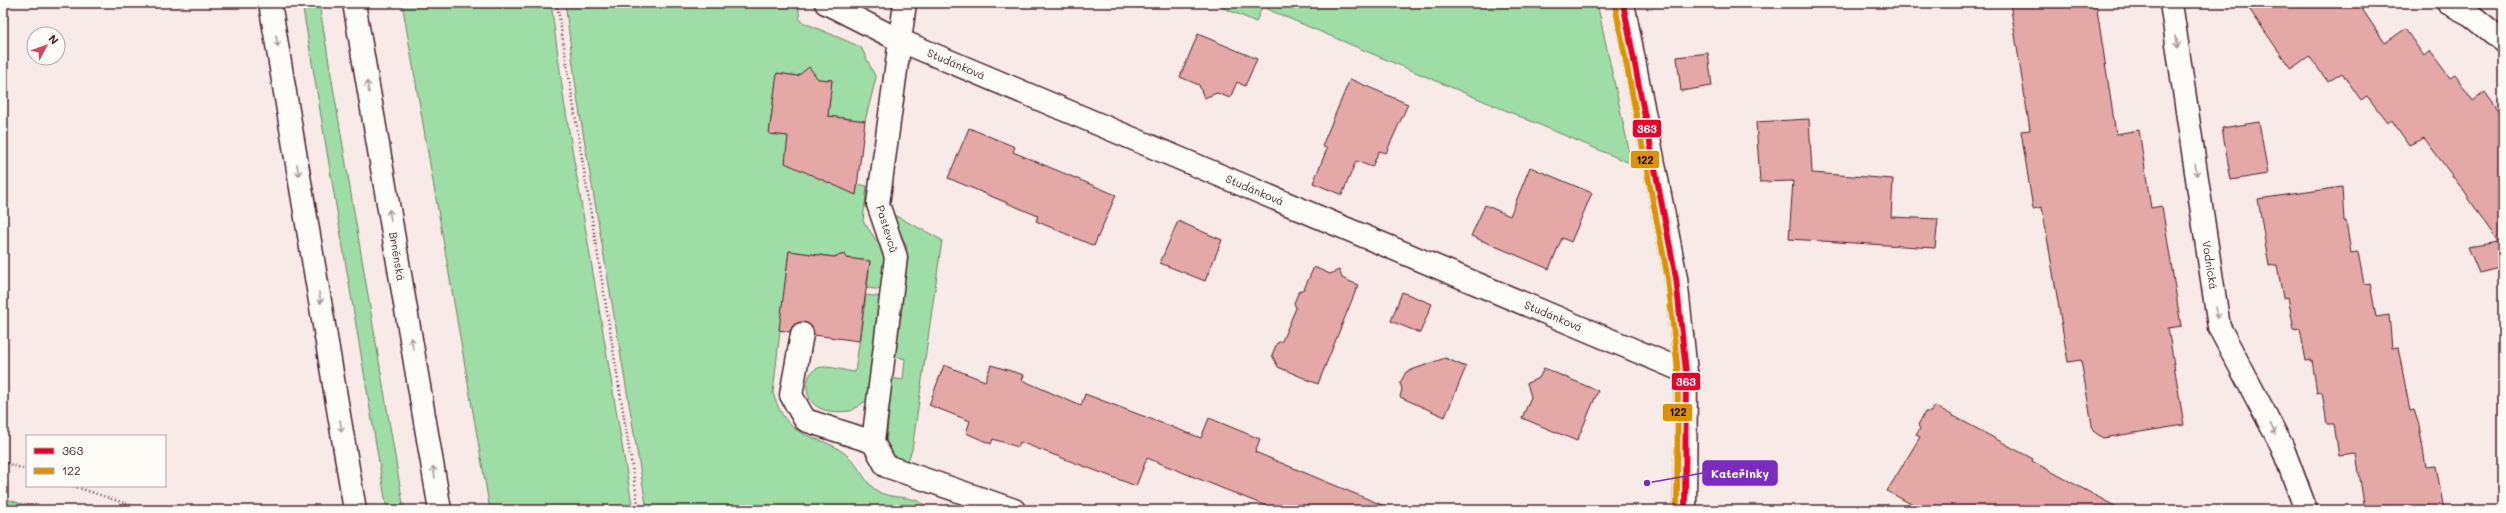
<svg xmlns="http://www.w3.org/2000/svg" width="2506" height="513" font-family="Mali,sans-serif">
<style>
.green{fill:#9edda5;stroke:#747e68}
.building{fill:#e4a9a6;stroke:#4a1f2b}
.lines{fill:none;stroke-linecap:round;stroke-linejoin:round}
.street-casing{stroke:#4a1f2b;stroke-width:25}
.secondary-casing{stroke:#4a1f2b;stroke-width:25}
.highway-casing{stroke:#4a1f2b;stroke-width:25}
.path{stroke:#4a1f2b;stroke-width:2.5;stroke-dasharray:1 3;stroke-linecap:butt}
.street{stroke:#fdfcf7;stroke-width:22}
.secondary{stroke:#fdfcf7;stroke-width:22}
.highway{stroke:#fdfcf7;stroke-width:22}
.bus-1-casing{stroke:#fdfcf7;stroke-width:9}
.bus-2-casing{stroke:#fdfcf7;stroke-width:9}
.bus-1{stroke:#e4002b;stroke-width:6}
.bus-2{stroke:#dd9206;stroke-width:6}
.oneway{stroke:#ac999b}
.labels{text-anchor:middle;stroke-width:3;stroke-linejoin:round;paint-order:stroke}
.street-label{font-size:11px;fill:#4a1f2b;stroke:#fdfcf7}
.leader{fill:none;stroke:#7b2cbf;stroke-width:1.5}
.callout-dot{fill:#7b2cbf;stroke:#fdfcf7;stroke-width:1.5}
.callout{fill:#7b2cbf;stroke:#7b2cbf;stroke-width:1.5}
.callout-label{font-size:12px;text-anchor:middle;font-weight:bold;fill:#fff}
.line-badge{stroke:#fdfcf7;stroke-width:1.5}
.badge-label{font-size:11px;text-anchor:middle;font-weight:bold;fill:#fff}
.pale-badge-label{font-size:11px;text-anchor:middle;font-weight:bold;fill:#111}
</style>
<rect width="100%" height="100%" fill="#f8ebe7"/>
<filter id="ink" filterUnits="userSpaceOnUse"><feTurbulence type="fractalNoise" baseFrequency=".025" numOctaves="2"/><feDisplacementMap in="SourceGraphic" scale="8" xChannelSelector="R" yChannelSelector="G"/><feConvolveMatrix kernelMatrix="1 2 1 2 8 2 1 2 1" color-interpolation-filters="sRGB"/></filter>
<g filter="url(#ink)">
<path class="green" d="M302,3H319L404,510H387Z
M402,3H551L564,101L633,510H490Z
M565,3H798L800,21L861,47L876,78L865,121L828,116L832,80L817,79L812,71L806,70L800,76L777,74L769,133L788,136L856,194L858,184L867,186L863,221L885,253L883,290L867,288L870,261L846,258L845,254L834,257L789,251L773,393C791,448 816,428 849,457C860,467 865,484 879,492C893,500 920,494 929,510H647L578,103Z
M1212,3H1597L1632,164L1262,7L1256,22Z
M894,215L942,240L912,450L906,466L895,463L886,444L892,378L903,380L905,359L895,356L907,247L895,223Z
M866,295L882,297L867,400L851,411C840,412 824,413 815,405C802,395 804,367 824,367C834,367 845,371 855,372Z
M3,498L40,510H3Z"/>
<path class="building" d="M2010,3H2096L2116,134L2139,130L2151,208L2162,206L2181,326L2168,328L2184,425L2103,438L2093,431L2081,360L2068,362L2042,207L2033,209L2021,131L2030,130Z
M2245,3H2358L2385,43L2405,29L2424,56L2430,51L2450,78L2455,75L2473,101L2485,92L2503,118V267L2479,273L2468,247L2498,242L2463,190L2424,138L2409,145L2391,119L2387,122L2367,96L2361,100L2342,73L2328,82L2309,56L2291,69Z
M1198,34L1257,59L1245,86L1237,82L1230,98L1217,93L1204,98L1199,85L1180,77Z
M1708,53L1712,86L1681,91L1677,57Z
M809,67L818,79L832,80L828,116L865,121L856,195L785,163L788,136L769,134L777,73L798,76Z
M1350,79L1408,104L1386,153L1379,151L1372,167L1356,161L1342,195L1313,183L1327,149L1322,146Z
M1809,119L1812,173L1893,179L1891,217L1938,219L1935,248L1789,239L1793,181L1760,182L1756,122Z
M2259,122L2268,174L2231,180L2222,128Z
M969,128L1015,147L1013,152L1116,195L1094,246L1036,221L1038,216L948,178Z
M1530,167L1592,193L1571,242L1562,238L1549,269L1471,236L1485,205L1510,216Z
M2342,187L2344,221H2346L2351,253L2358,252L2364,284L2370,283L2376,317L2389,315L2392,348L2398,347L2410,411L2414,410L2419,425L2426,467L2436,466L2444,510H2365L2356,454L2339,456L2334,424H2327L2322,392L2317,393L2312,360L2306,361L2300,329L2294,330L2288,297L2283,298L2277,265L2269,266L2258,199Z
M1178,221L1222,240L1205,281L1160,263Z
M789,251L834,257L845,254L846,258L870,261L859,341L814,335L810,325L804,322L793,326L790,332L779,330Z
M1314,267L1330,274L1339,270L1342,278L1358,285L1318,384L1278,367L1272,355L1277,343L1282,341L1296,308L1294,303L1299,291L1304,289Z
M1402,292L1432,304L1420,333L1391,321Z
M1445,358L1466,367L1445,417L1400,397L1402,389L1400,383L1406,372Z
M944,365L985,381L991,365L1024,375L1022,380L1081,406L1085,394L1201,438L1209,418L1260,439L1255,452L1394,510H1276L1147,458L1136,486L1020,442L1018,447L993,439L991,444L966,433L970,421L929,405Z
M1544,368L1598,391L1577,441L1522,418L1531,397L1527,383L1539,378Z
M1935,406L2033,459L2032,461L2122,510H1922L1887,491L1920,437L1916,435L1920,429L1918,425L1925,412H1931Z"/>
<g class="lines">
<defs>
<g id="street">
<path id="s1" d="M826,3L899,40L1686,372"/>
<path id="s2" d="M2171,3L2219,327L2282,446L2306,510"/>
<path d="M2448,3L2471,15L2503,41"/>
<path d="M802,334L791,395L805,420L873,442L886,466L1014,510"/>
<path d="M873,442L896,257L878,204L905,3"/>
</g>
<path id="secondary" d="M1623,3L1676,278L1686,372L1685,510"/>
<g id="highway">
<path d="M270,3L355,510"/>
<path id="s3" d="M354,3L440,510"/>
</g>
</defs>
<use href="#street" class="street-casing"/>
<use href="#secondary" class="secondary-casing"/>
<use href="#highway" class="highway-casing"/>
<path class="path" d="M557,3L639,510
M3,462L27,470
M73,486L145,510"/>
<use href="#street" class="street"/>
<use href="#secondary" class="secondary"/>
<use href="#highway" class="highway"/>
<defs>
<path id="bus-1" d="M1623,3L1676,278L1686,372L1685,510"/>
<path id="bus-2" d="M1615,5L1668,279L1678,372L1677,510"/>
</defs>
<use href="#bus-1" class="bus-1-casing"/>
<use href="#bus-2" class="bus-2-casing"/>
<use href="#bus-1" class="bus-1"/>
<use href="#bus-2" class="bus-2"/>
</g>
<defs><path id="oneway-shaft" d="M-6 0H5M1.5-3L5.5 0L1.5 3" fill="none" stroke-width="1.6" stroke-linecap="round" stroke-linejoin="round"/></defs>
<g class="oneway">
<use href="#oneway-shaft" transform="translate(277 41) rotate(80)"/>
<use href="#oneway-shaft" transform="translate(2177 42) rotate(82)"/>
<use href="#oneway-shaft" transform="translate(368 87) rotate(-100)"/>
<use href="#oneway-shaft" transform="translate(298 170) rotate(80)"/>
<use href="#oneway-shaft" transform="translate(2196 170) rotate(82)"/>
<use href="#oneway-shaft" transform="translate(390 215) rotate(-100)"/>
<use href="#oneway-shaft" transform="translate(320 298) rotate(80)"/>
<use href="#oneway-shaft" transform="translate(2217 313) rotate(82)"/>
<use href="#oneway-shaft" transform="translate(412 343) rotate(-100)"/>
<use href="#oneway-shaft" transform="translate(341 426) rotate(80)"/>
<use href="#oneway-shaft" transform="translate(2273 429) rotate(62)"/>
<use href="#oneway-shaft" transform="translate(434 472) rotate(-100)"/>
</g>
</g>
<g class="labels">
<g class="street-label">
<text dy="4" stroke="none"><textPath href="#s1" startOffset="144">Studánková</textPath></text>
<text dy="4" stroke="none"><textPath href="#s1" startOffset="468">Studánková</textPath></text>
<text transform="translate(887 229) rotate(73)" y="4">Pastevců</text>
<text dy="4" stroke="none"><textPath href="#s3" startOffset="257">Brněnská</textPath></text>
<text dy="4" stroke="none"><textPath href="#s2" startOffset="265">Vodnická</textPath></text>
<text dy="4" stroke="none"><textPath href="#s1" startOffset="792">Studánková</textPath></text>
</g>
</g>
<path class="leader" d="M1647 483L1703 473"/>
<circle class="callout-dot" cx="1647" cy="483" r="4"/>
<rect class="callout" x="1703" y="461" width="74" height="24" rx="4"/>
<g class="callout-label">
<text x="1740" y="478">Kateřinky</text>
</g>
<g class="line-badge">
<rect x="1632" y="119" width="30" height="19" rx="4" fill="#e4002b"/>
<rect x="1630" y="150" width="30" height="19" rx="4" fill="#dd9206"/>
<rect x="1671" y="372" width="30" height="19" rx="4" fill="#e4002b"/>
<rect x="1662" y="403" width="31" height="19" rx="4" fill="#dd9206"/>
</g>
<g class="badge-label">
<text x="1647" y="133">363</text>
<text x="1686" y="386">363</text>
</g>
<g class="pale-badge-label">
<text x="1645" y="164">122</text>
<text x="1678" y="416">122</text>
</g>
<rect width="2506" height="513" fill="none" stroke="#fdfcf7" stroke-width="16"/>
<rect x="8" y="8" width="2490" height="497" fill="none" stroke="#4a1f2b" stroke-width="1.5" filter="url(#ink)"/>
<rect x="26" y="435" width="140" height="52" fill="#fdfcf7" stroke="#b5a4a5"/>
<rect x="34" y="448" width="20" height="6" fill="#e4002b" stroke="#b5a4a5"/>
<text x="62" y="455" font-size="12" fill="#4a1f2b">363</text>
<rect x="34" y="468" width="20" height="6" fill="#dd9206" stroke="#b5a4a5"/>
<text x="62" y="475" font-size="12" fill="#4a1f2b">122</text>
<g transform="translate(46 46) rotate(49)"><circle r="19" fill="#fdfcf7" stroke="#b5a4a5"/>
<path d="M0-3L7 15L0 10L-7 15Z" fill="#d1495b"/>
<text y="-6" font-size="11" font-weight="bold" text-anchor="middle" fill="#4a1f2b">N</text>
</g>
</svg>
